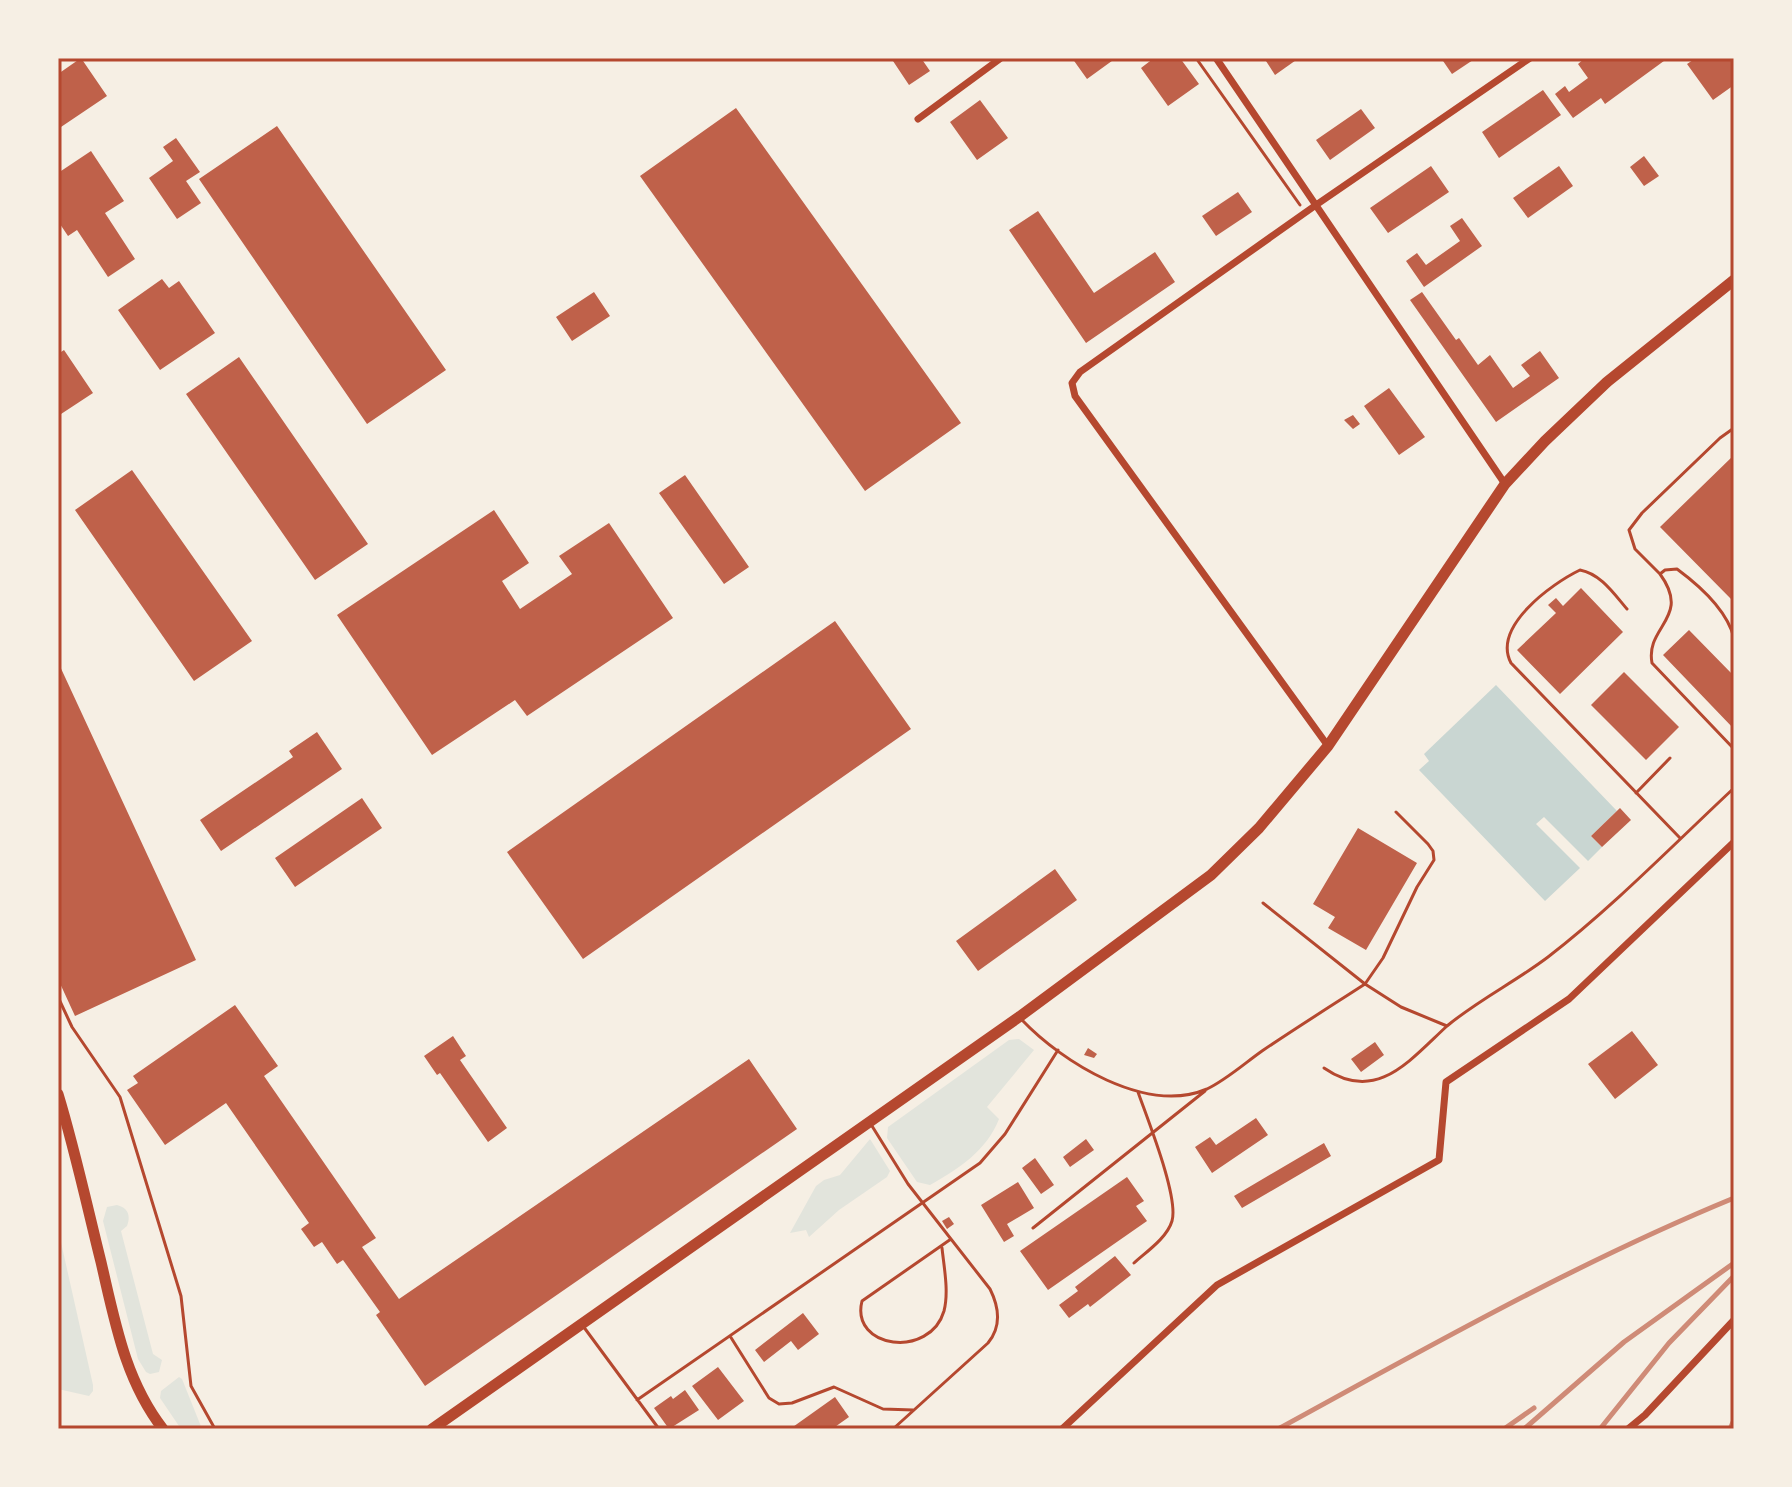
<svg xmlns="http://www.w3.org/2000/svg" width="1792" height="1487" font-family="'Fira Sans',sans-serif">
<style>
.green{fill:#e2e4dc}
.water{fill:#c9d6d2}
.building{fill:#bf614a}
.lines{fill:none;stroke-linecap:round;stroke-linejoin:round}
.path{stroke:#b5482f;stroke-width:3}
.service{stroke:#b5482f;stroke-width:3}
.minor{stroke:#b5482f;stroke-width:7}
.primary{stroke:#b5482f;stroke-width:11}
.rail{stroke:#cf8b77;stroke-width:5}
.neatline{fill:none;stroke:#b5482f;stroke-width:3}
</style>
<rect width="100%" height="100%" fill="#f6efe4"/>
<path class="green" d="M1019,1039L1034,1050L987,1107L999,1119C987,1150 959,1169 930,1185L917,1182L887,1138L888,1127L1009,1040Z
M870,1139L890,1171L887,1177L839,1210L809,1237L806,1230L790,1233L816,1186L824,1180L840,1175Z
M117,1205C128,1208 131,1215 127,1226L121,1231L153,1354L162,1360L159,1372L150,1374L146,1372L138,1359L103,1221L107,1207Z
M58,1229L93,1385V1391L89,1396L58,1389Z
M179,1377L182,1379L202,1429H181L160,1398L161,1391Z"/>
<path class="water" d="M1496,685L1617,811L1591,836L1602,847L1588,861L1544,817L1536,824L1580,868L1545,901L1419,770L1429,761L1424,754Z"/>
<path class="building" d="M81,58L107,96L58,129V74Z
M891,58H921L930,71L909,85Z
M1072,58H1116L1087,79Z
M1154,58H1180L1199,84L1168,106L1141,68Z
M1264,58H1299L1275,75Z
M1441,58H1476L1452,74Z
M1585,58H1668L1605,104L1601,98L1573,118L1555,94L1565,86L1569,92L1588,78L1578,64Z
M1696,58H1734V85L1713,100L1687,64Z
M1543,90L1561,115L1499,158L1482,132Z
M980,100L1008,138L977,160L950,122Z
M736,108L961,423L865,491L640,176Z
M1361,109L1375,128L1330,160L1316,140Z
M277,126L446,370L367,424L199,179Z
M176,138L200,172L186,181L201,203L177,219L149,178L173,161L163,147Z
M91,151L124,201L105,213L135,259L108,277L77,230L68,236L58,221V173Z
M1644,156L1659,176L1644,186L1630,167Z
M1431,166L1449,192L1388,233L1370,208Z
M1559,166L1573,186L1528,218L1513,198Z
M1238,192L1252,212L1216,236L1202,216Z
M1038,211L1094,293L1155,252L1175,282L1086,343L1009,230Z
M1462,218L1482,246L1424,287L1406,261L1417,253L1426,265L1460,241L1450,226Z
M162,279L169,288L179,281L215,333L160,370L118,310Z
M594,292L610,316L572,341L556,317Z
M1422,292L1456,340L1459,338L1478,365L1490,355L1513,388L1530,376L1521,365L1540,351L1559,378L1496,422L1410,300Z
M64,350L93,393L58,416V354Z
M239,357L368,544L315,580L186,394Z
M1389,388L1425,437L1399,455L1364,406Z
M1353,415L1360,424L1353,429L1344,420Z
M1734,455V596L1731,599L1660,527Z
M132,470L252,641L194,681L75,510Z
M685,475L749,567L724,584L659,493Z
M494,510L529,563L502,581L520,609L572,574L559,556L609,523L673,618L527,716L515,700L432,755L337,615Z
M1581,588L1623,632L1560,694L1517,650L1556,613L1548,605L1556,598L1563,606Z
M835,621L911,729L583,959L507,852Z
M1689,630L1734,676V729L1663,655Z
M58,662L196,960L75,1016L58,979Z
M1624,672L1679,727L1646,760L1591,705Z
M317,732L342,769L221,851L200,820L293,757L289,751Z
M362,798L382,828L295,887L275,858Z
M1620,808L1631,820L1602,847L1591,836Z
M1358,828L1417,863L1366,950L1328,928L1335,917L1313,904Z
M1055,869L1077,900L978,971L956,941Z
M235,1005L278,1066L264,1076L376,1238L362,1247L399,1299L749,1059L797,1129L425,1386L376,1315L380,1312L343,1260L337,1264L322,1242L314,1247L301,1229L309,1223L226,1103L165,1145L127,1090L138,1083L133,1076Z
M1632,1031L1658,1065L1615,1099L1588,1064Z
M453,1036L466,1056L460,1060L507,1128L488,1142L440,1073L437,1075L424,1056Z
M1375,1042L1384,1055L1361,1072L1351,1059Z
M1088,1048L1097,1054L1094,1058L1084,1055Z
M1256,1118L1268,1135L1212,1173L1195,1147L1210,1137L1216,1145Z
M1086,1139L1094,1150L1070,1167L1063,1157Z
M1324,1143L1331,1156L1242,1208L1234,1196Z
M1035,1158L1054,1185L1041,1194L1022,1168Z
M1127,1177L1144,1201L1136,1206L1147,1221L1048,1290L1020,1251Z
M1018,1182L1034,1208L1007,1224L1014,1236L1004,1242L981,1205Z
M949,1217L954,1224L947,1229L942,1221Z
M1115,1256L1131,1275L1090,1307L1088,1304L1069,1318L1059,1305L1078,1291L1075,1287Z
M803,1313L819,1334L798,1350L791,1341L764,1362L755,1350Z
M718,1367L744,1401L718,1420L692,1386Z
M685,1390L699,1410L669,1429L654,1408L671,1396L673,1399Z
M835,1397L849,1417L832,1429H790Z"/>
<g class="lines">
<path class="path" d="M1196,58L1300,205
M58,997L72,1027L120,1097L181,1296L191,1386L215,1429"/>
<path class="service" d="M1734,428L1720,438L1642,513L1629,530L1635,549L1660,574L1665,570L1677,569C1700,586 1727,610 1734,638
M1660,574C1692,618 1645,626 1652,663L1734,749
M1627,609C1614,594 1601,574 1580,570C1551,584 1492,627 1511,663L1680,838
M1636,793L1670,758
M1263,903L1365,984L1383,958L1417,887L1434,860L1433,851L1428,844L1396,812
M1022,1020C1062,1062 1146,1115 1207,1089C1226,1080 1245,1063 1262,1051C1296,1028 1331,1006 1365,984L1401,1007L1447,1026C1478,1000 1515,982 1548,957C1614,906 1673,845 1734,788
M1324,1068C1376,1104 1409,1061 1447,1026
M872,1126L908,1184L990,1289C999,1307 1002,1326 988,1343L893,1429
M1033,1228L1205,1091
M942,1248C944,1267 949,1292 944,1311C930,1359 850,1349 862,1301L951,1239
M1134,1263C1146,1252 1167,1238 1172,1221C1179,1197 1147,1118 1138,1092
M583,1326L659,1429
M730,1336L769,1398L779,1404L792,1403L834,1387L883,1409L913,1410
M637,1400L980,1163L1005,1134L1058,1050"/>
<path class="minor" d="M1216,58L1505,484
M918,119L1001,58
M1328,746L1075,396L1072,383L1080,372L1316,205L1530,58
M1062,1429L1217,1285L1439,1160L1446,1082L1569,999L1734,842
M1628,1429L1645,1415L1734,1320"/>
<path class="primary" d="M58,1094C75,1150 87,1206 101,1262C115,1322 125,1380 163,1429
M432,1429L1019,1017L1211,875L1259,828L1328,746L1505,484L1545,441L1607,382L1734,280"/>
<path class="rail" d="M1278,1429C1428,1347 1576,1263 1734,1198
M1504,1429L1534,1408
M1524,1429L1624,1342L1734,1263
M1600,1429L1669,1343L1734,1276
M1730,1429L1734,1420"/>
</g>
<rect width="1792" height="1487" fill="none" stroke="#f6efe4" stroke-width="120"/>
<rect x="60" y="60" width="1672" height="1367" class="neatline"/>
</svg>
